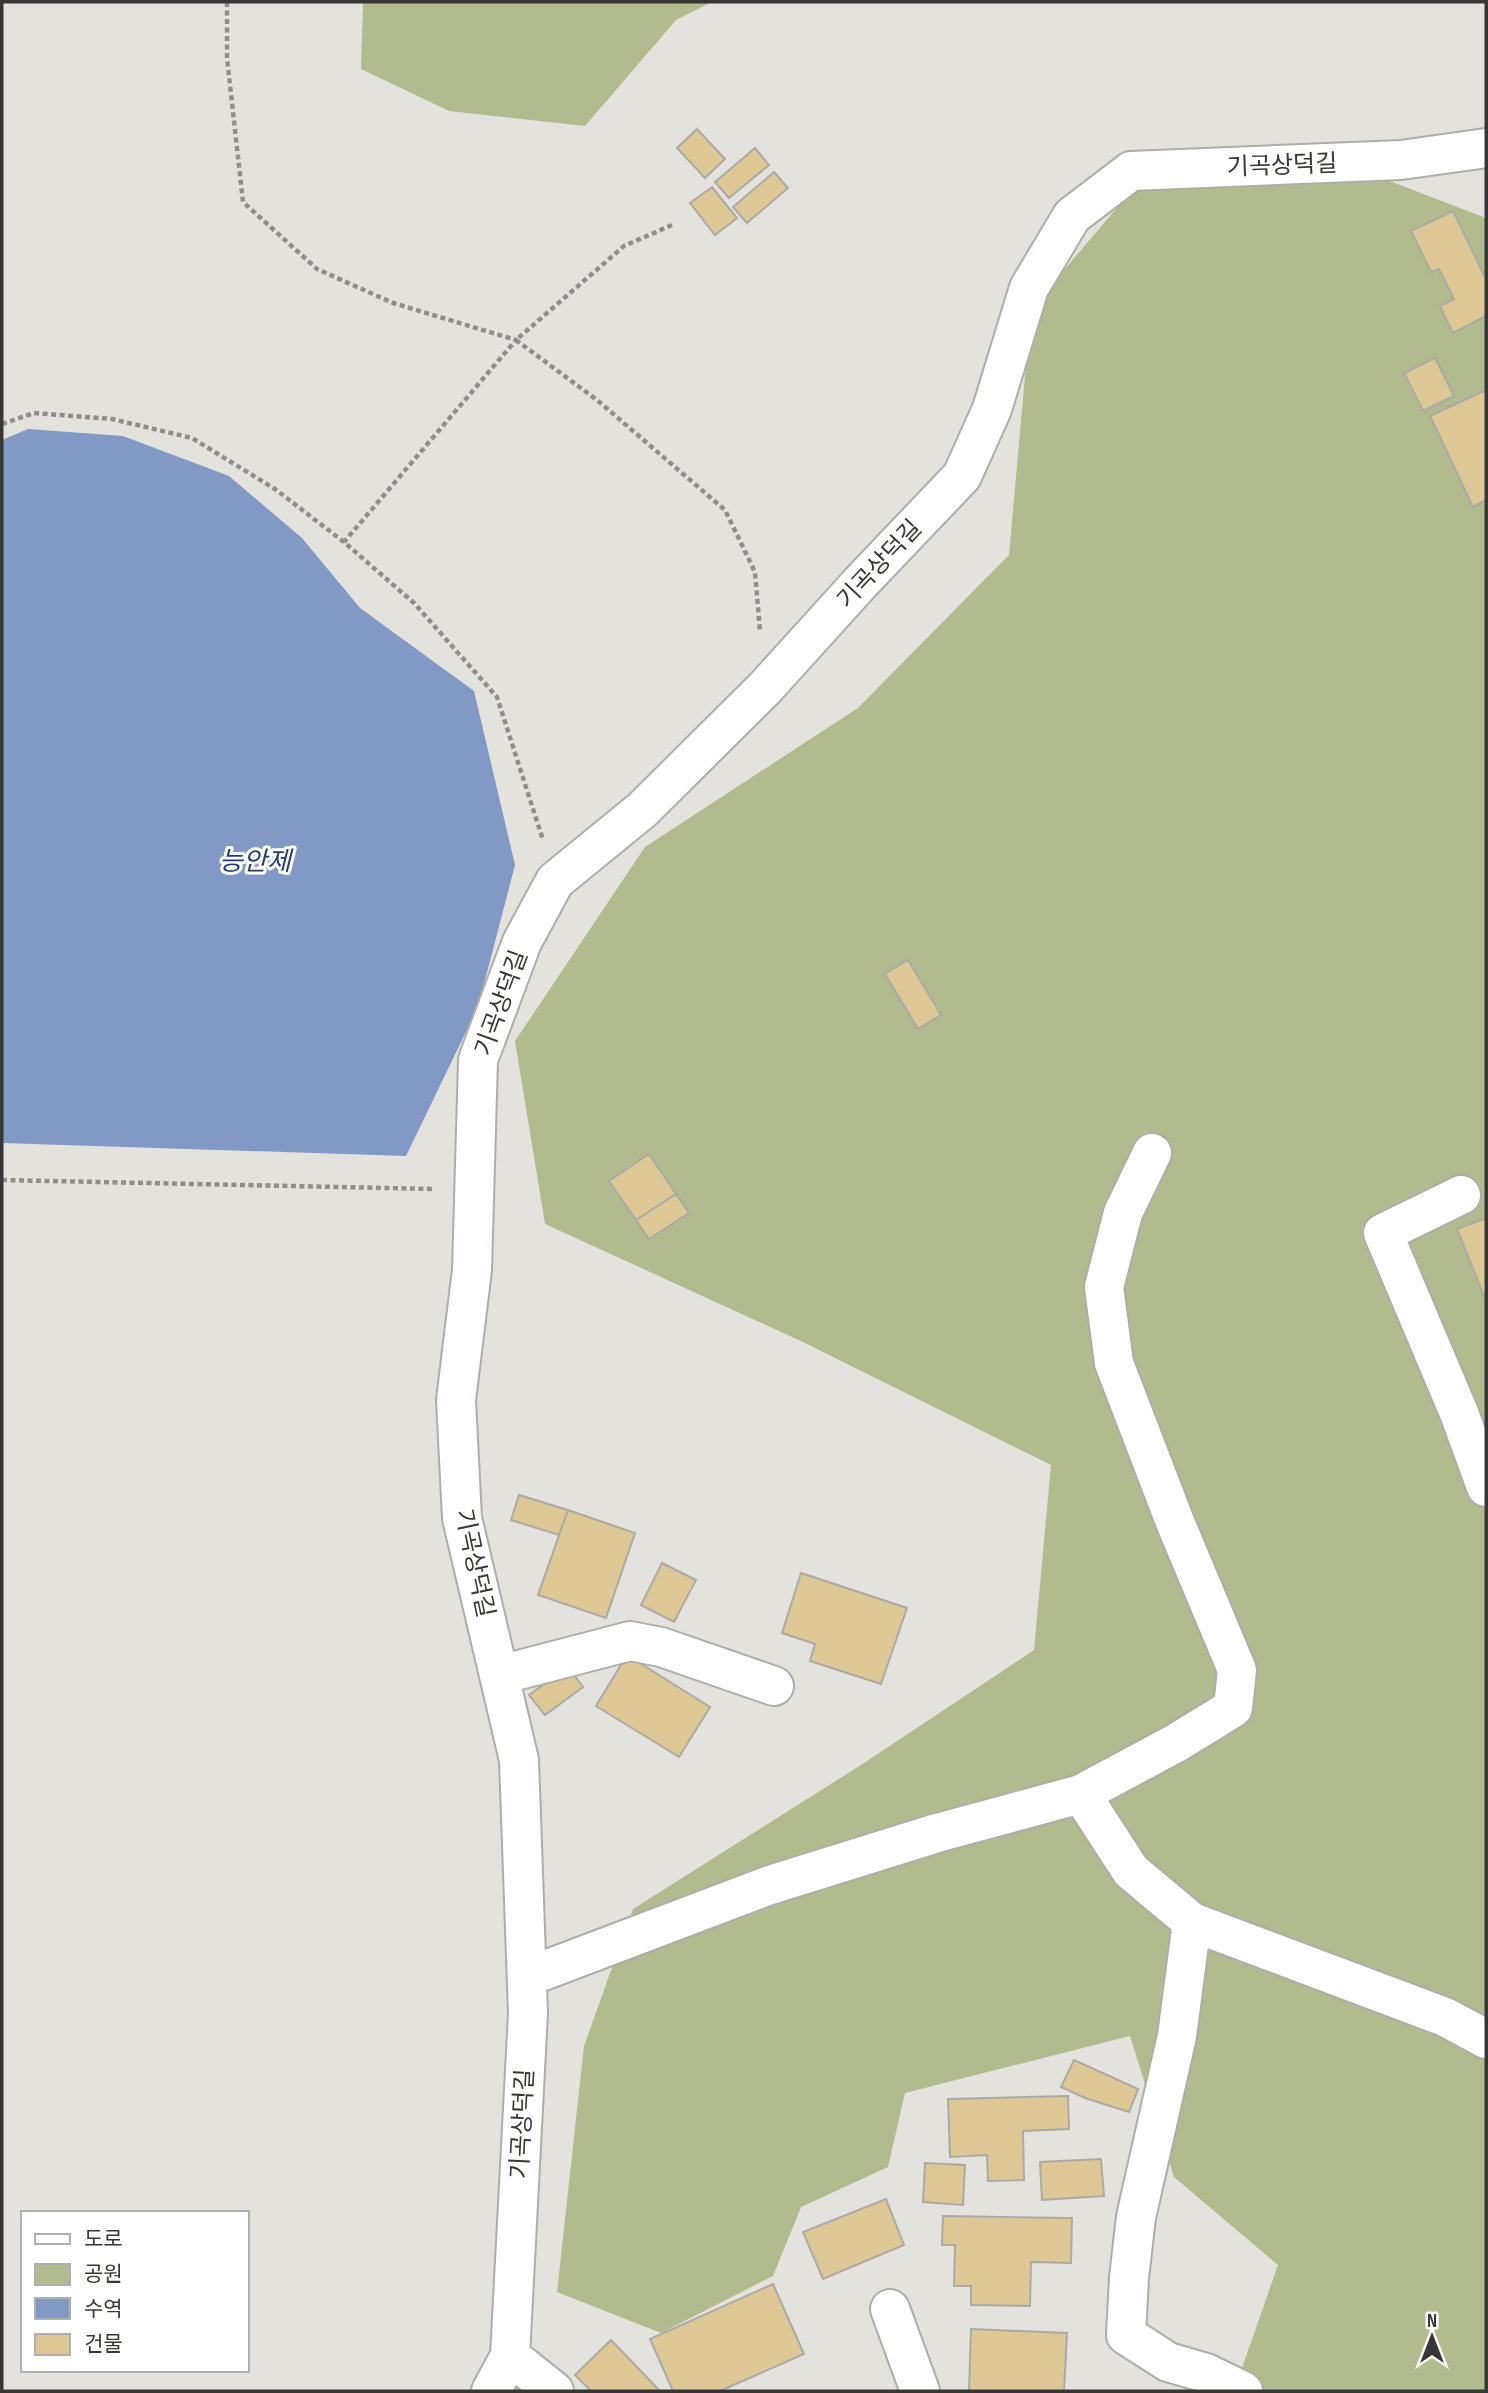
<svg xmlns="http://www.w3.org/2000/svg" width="1488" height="2393" font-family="'Sofia Sans Condensed','Noto Sans KR',sans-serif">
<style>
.green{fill:#b1bb8e}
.water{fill:#8299c5}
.building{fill:#ddc795;stroke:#acaaa5;stroke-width:2}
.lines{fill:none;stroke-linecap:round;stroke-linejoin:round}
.minor-casing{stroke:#afada8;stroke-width:42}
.path{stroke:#908e8b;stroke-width:4.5;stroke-dasharray:5 3.5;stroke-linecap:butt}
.minor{stroke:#fff;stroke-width:38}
.labels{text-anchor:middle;stroke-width:6;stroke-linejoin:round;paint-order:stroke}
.street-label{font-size:24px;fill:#383735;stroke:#fff}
.water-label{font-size:26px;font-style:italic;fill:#223c74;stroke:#fff}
</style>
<rect width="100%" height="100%" fill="#e4e2dd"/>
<path class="green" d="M363,2H712L676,20L585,126L449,111L361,69Z
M1374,175L1486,218V2391H1237L1235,2388L1278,2265L1174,2177L1130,2036L905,2093L888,2167L801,2207L773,2276L661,2333L557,2292L584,2046L633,1909L861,1765L1034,1650L1051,1465L803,1342L545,1224L515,1041L645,847L858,708L1009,555L1031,309L1138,183Z"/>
<path class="water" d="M28,429L123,436L229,476L302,538L360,608L474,691L515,865L478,1007L406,1156L2,1143V440Z"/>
<path class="building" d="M697,129L725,159L705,178L677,148Z
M755,148L769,165L729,198L715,182Z
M774,172L788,188L747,223L733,207Z
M712,187L737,218L715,235L690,203Z
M1453,211L1486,279V316L1453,333L1440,306L1454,299L1439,269L1431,272L1411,231Z
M1435,358L1454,396L1423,411L1404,373Z
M1486,390V500L1473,507L1430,416Z
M908,960L941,1015L918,1029L885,974Z
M649,1154L676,1194L636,1220L609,1181Z
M676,1194L689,1213L649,1239L636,1220Z
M1486,1218V1301L1457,1229Z
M519,1495L568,1510L559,1535L511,1520Z
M568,1510L635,1533L606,1618L538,1595Z
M662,1563L696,1580L674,1622L641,1605Z
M801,1573L907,1608L881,1684L810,1661L815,1644L782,1633Z
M627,1655L710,1707L679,1757L596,1706Z
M568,1667L583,1687L545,1715L529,1695Z
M1074,2060L1138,2089L1129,2112L1085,2098L1061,2087Z
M1068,2096L1069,2129L1023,2131L1024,2180L988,2181L987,2155L950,2157L948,2099Z
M1101,2159L1104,2196L1042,2200L1040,2162Z
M925,2163L965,2165L963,2205L923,2202Z
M886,2199L904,2245L823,2279L803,2232Z
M943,2216L1072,2218L1071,2263L1031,2262L1030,2306L971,2305V2286H954L955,2245H942Z
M773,2284L804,2354L720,2391H673L650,2339Z
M971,2329L1067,2333L1064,2391H969Z
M611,2340L660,2391H591L575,2375Z"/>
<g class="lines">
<defs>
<path id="minor" d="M1461,1195L1383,1233L1459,1413L1486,1487
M500,1675L630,1641L661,1647L774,1686
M1081,1794L1176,1743L1233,1708L1237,1670L1175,1522L1114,1363L1104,1287L1123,1213L1152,1153
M1192,1922L1177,2036L1136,2217L1129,2278L1126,2335L1168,2362L1206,2373L1243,2391
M527,1977L770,1885L937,1833L1081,1794L1131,1871L1192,1922L1445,2017L1486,2039
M890,2309L920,2391
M491,2391L510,2356
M554,2391L510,2356L528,2013L519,1760L462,1518L456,1400L472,1270L478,1060L522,942L555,881L642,810L765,688L861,582L962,476L992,409L1029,288L1072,216L1131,171L1401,160L1486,148"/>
</defs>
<use href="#minor" class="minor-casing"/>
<path class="path" d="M227,2V58L243,202L317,269L393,303L516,340L344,542
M672,225L624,246L516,340L597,400L725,510L755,572L760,631
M2,424L34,413L112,419L192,438L275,489L344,542L414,603L497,697L543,840
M2,1180L435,1189"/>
<use href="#minor" class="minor"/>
</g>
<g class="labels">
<g class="street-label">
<text transform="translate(1282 165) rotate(-2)" y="8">기곡상덕길</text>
<text transform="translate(879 564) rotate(-47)" y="8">기곡상덕길</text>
<text transform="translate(501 1003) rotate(-70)" y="8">기곡상덕길</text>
<text transform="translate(475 1563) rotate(78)" y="8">기곡상덕길</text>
<text transform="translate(522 2124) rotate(-87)" y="8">기곡상덕길</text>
</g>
<g class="water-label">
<text x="255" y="870">능안제</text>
</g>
</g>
<rect width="1488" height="2393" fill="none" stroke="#383735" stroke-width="7"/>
<rect x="21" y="2211" width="228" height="161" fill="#ffffff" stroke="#afafae" stroke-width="2"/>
<rect x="35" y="2234" width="35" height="10" fill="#ffffff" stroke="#afafae" stroke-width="2"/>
<text x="84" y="2246" font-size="21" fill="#383735">도로</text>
<rect x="35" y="2264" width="35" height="21" fill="#b1bb8e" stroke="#afafae" stroke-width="2"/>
<text x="84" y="2281" font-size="21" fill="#383735">공원</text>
<rect x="35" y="2298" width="35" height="21" fill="#8299c5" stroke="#afafae" stroke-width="2"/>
<text x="84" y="2316" font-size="21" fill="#383735">수역</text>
<rect x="35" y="2334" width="35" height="21" fill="#ddc795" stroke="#afafae" stroke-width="2"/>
<text x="84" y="2351" font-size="21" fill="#383735">건물</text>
<g transform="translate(1432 2337)" stroke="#ffffff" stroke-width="5" paint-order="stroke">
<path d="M0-5L12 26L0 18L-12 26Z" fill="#383735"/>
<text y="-10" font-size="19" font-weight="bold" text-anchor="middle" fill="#383735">N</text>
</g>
</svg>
